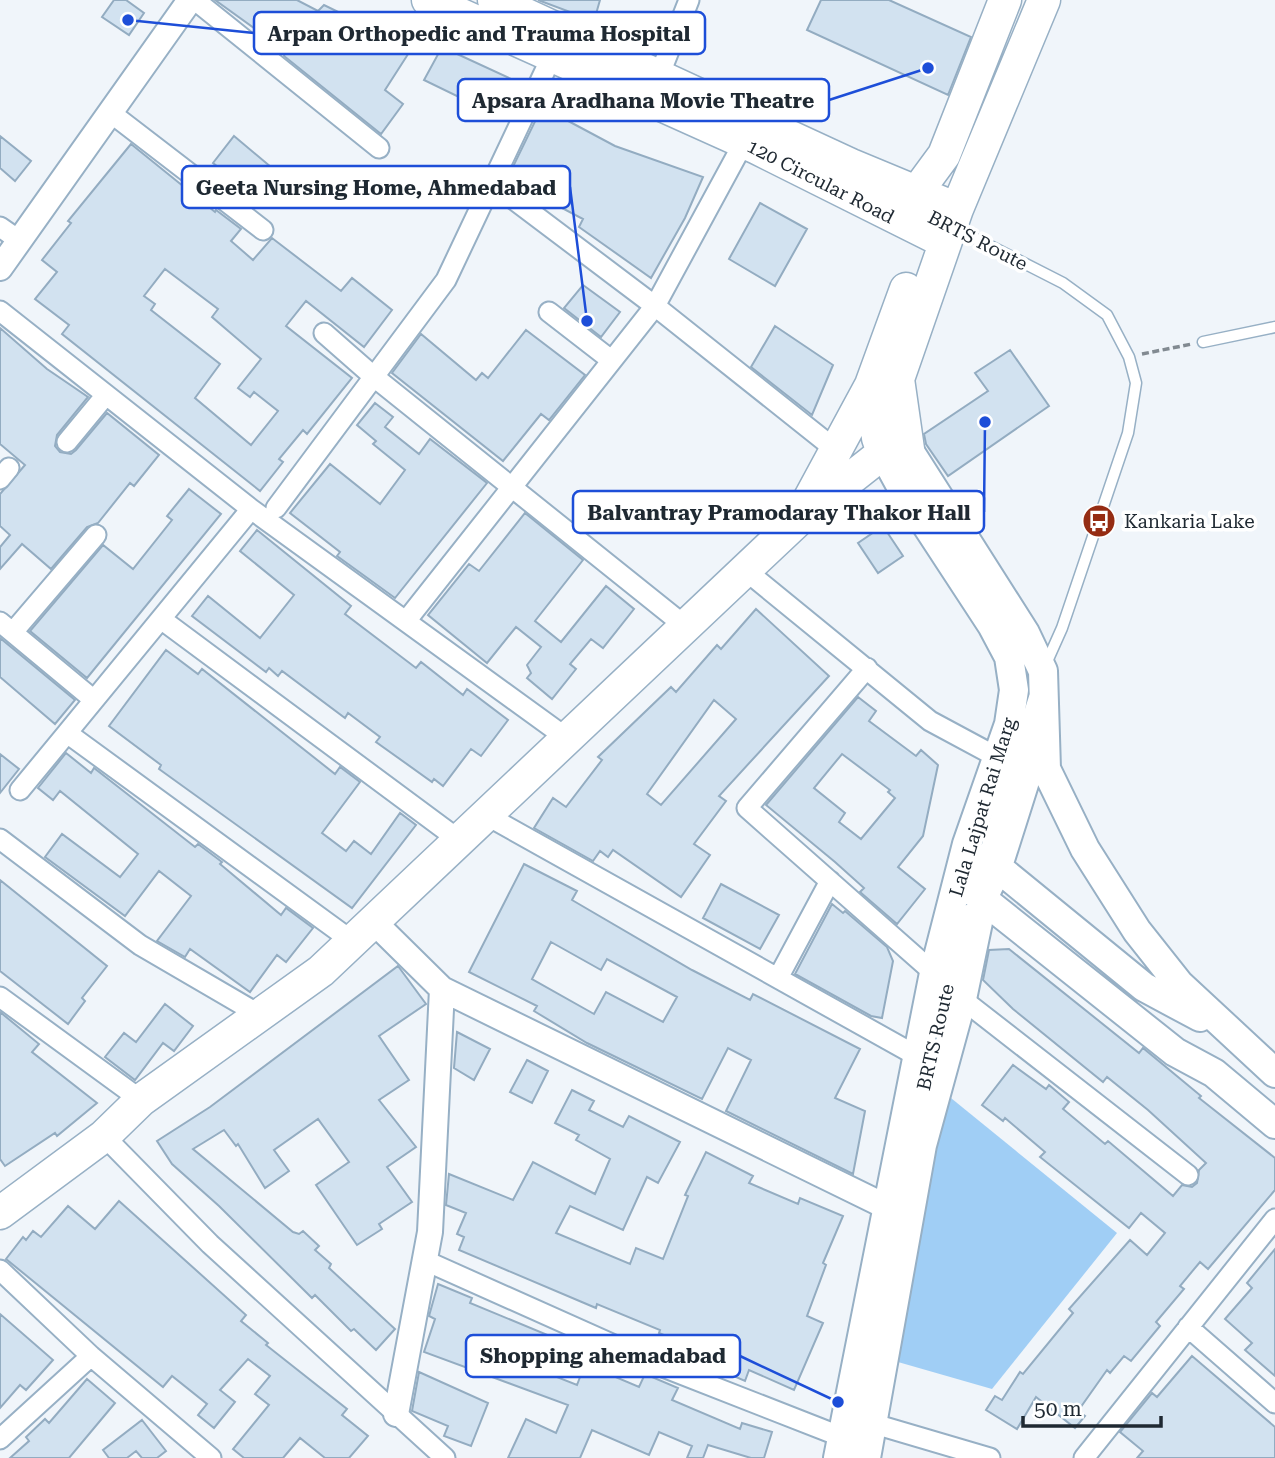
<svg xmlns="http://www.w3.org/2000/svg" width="1275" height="1458" font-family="'Roboto Serif',serif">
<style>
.green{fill:#a0cef5}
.building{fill:#d2e2f0;stroke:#93acc1;stroke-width:2;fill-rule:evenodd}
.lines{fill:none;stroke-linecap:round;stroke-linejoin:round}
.service-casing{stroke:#97b0c5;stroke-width:13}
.minor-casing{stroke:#97b0c5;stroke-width:23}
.tertiary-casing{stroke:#97b0c5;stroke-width:28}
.secondary-casing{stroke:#97b0c5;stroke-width:32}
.primary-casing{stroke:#97b0c5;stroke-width:35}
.path{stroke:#828a91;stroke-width:3.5;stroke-dasharray:7 3.5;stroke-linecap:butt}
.service{stroke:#fff;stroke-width:10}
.minor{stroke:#fff;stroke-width:19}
.tertiary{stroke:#fff;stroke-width:24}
.secondary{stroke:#fff;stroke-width:28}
.primary{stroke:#fff;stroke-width:32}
.labels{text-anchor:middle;stroke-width:7;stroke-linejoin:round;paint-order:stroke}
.street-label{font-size:19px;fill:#1f2932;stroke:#fff}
.poi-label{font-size:19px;fill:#1f2932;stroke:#fff;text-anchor:start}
.leader{fill:none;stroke:#1d4ed8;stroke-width:2.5}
.callout-dot{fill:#1d4ed8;stroke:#fff;stroke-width:2.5}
.callout{fill:#fff;stroke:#1d4ed8;stroke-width:2.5}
.callout-label{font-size:21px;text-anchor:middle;font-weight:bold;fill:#1f2932}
</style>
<rect width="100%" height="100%" fill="#f0f5fa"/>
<path class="green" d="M946,1094L1117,1233L992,1389L898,1362Z"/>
<path class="building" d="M114,0H126L144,13L129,35L102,17Z
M215,0H297L318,11L324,5L412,48L385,90L403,104L381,134L284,56L286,51Z
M538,0H600L594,21Z
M821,0H889L971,37L948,95L807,30Z
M442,47L522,84L506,120L424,80Z
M542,107L615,146L703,177L685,218L651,278L579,227L583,219L507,179Z
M0,136L31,161L15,181L0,168Z
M234,136L278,173L251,206L232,190L235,180L213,163Z
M131,144L215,212L216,210L241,229L231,241L253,260L272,238L341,291L352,278L392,310L364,347L306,301L286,326L352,378L307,434L303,430L279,459L283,462L260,491L62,334L69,325L35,299L57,272L42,260L71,223L68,221ZM165,269L218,309L212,317L261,359L238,388L250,397L254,392L278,411L251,445L195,398L220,364L151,310L155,304L144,296Z
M760,203L807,229L775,286L729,259Z
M583,285L620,312L601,337L564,308Z
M775,326L833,365L812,415L751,367Z
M0,328L47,369L88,397L57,435L55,446L60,452L71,454L76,450L107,413L159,455L134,486L130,483L98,523L87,527L51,569L22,544L0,569V547L10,535L0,526V494L25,465L0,444Z
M526,330L585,375L549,420L541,414L503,461L392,373L421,334L476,380L482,373L488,378Z
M1010,350L1049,406L948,476L926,444L924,434L988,391L975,373Z
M375,403L393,417L385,427L419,454L430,439L487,483L395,598L337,556L340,552L290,513L330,464L380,504L405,470L373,444L376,441L357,425Z
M189,489L221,514L87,678L30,631L103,545L133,569L172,520L167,516Z
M525,513L583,560L535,621L561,642L606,586L634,609L603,648L591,639L570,664L576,669L552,699L527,678L531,673L527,665L541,647L516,627L487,663L428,615L469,564L479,571Z
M883,526L903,556L878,573L858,543Z
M257,530L351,606L345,614L416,668L421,662L463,695L467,689L508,720L481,756L471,749L443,786L434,779L432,782L376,742L380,737L348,713L345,718L282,671L278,676L269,668L266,672L192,616L208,596L260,638L294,595L240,551Z
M756,609L829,676L719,796L726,801L694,844L710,855L681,897L613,850L608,857L600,851L593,861L534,828L553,798L566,807L602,760L598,757L671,687L676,692L717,645L721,649ZM714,700L736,719L661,805L647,794Z
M0,638L75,700L55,724L0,677Z
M166,650L198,674L202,669L335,774L340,767L360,782L322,833L346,851L354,841L371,854L400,813L416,825L352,908L159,769L161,765L109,726Z
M858,697L876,711L869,721L916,756L921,750L938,765L923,836L898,867L925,889L897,924L860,892L864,888L835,862L766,805ZM842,754L890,790L888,792L895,798L861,839L839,822L845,813L814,788Z
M66,753L91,773L94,768L195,847L198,844L222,862L220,864L281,915L286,908L313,928L286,962L277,955L250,992L190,949L185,957L157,941L191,896L159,871L125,916L45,857L62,834L120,877L138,854L60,791L53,800L38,788Z
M0,754L19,769L0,793Z
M524,864L577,891L572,900L692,970L750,1000L753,994L860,1049L835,1098L865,1111L853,1174L726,1111L751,1060L728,1048L702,1099L587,1043L534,1011L537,1006L469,972ZM551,942L601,970L607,959L677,997L663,1022L606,992L594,1014L532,979Z
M0,880L107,966L82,998L85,1001L68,1024L0,971Z
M721,884L779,915L760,949L703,918Z
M832,904L843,913L845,911L887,947L893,961L882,1018L871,1016L795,974Z
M1009,949L1139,1053L1143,1048L1201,1096L1199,1098L1275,1158V1190L1208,1269L1200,1262L1180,1286L1184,1289L1156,1322L1160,1326L1131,1361L1124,1356L1110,1373L1107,1370L1078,1411L1085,1416L1075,1428L1036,1397L1017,1429L986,1410L995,1396L1002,1400L1020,1372L1023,1374L1073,1313L1069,1309L1130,1240L1147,1255L1165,1233L1141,1213L1129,1228L1040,1157L1045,1152L1005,1118L1003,1121L982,1105L1013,1065L1046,1089L1049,1085L1069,1102L1063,1109L1105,1144L1108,1141L1173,1196L1182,1185L1192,1187L1197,1183L1199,1170L1206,1163L1148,1110L1107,1077L1103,1082L1013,1009L983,980L989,950Z
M398,966L426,1004L379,1036L409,1080L379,1100L416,1147L387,1167L412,1202L379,1224L382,1229L357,1245L316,1185L349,1162L318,1119L274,1150L289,1171L265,1188L238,1144L236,1146L224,1130L193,1149L293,1232L299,1234L303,1231L319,1246L315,1250L331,1264L329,1268L395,1329L376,1350L354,1329L351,1331L315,1295L312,1298L219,1206L172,1164L157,1141L210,1107Z
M165,1004L193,1026L174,1051L163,1043L135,1080L105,1057L124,1033L136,1042Z
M0,1012L39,1044L32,1052L97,1103L57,1136L55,1133L5,1166L0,1159Z
M457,1032L490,1049L474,1080L454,1068Z
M527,1060L548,1071L532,1103L510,1092Z
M572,1090L594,1101L589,1110L623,1127L629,1116L680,1142L658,1183L647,1177L623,1230L570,1206L556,1233L630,1264L636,1248L663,1259L688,1196L685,1195L706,1152L753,1176L749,1183L798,1204L800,1198L843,1216L823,1263L826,1265L807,1316L823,1323L794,1390L749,1370L745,1381L722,1371L726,1361L659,1333L660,1330L597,1304L596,1308L459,1250L464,1237L457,1234L466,1213L446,1205L449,1174L513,1200L533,1162L595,1194L610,1159L576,1140L579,1135L555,1123Z
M119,1201L246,1315L241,1321L268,1343L266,1345L347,1409L342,1415L368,1436L349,1458H325L300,1438L283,1458H244L233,1449L269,1405L255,1394L270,1376L248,1359L220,1390L235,1402L214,1428L198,1415L207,1404L172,1376L163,1387L6,1259L23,1237L26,1240L33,1231L41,1237L68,1206L95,1229Z
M1275,1249V1376L1245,1350L1252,1343L1225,1319L1252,1288L1247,1283Z
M438,1284L472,1298L470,1303L562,1341L549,1374L577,1385L585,1364L639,1387L645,1374L678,1388L672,1400L740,1429L742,1423L772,1432L764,1458H751L708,1445L703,1458H687L692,1446L659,1432L649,1455L592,1430L580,1458H508L526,1419L556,1433L568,1405L424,1352L435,1319L429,1316Z
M0,1314L53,1360L26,1390L20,1385L0,1408Z
M1192,1356L1275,1427V1458H1137L1143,1451L1120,1432L1152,1393L1157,1397Z
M419,1372L488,1403L471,1446L444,1436L448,1426L412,1411Z
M87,1379L115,1403L69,1458H10L29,1441L26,1437L45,1419L49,1423Z
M142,1420L166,1451L157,1458H142L136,1451L127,1458H109L103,1450Z"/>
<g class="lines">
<defs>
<path id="service" d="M955,228L1063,283L1107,315L1129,357L1136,383L1128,433L1062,628L1045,666
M1203,342L1275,327
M973,889L1034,697
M938,1021L967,910"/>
<path id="minor" d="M195,0L379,148
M659,76L689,0
M111,113L263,230
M492,183L655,306L836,450
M0,227L20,241
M0,311L251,509
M549,312L611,360
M324,333L373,376L685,626
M67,442L105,396
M0,479L9,468
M276,508L446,280L552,56
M745,570L930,721L997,757
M161,619L459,840
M406,621L655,306L744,142
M0,622L94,700
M13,632L96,535
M867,668L747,808L934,973
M20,790L67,733
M486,815L917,1056
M0,839L140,945L260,1015
M352,941L67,733L251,509L568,739
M778,978L830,881
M0,997L141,1100
M962,999L1188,1175
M104,1136L210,1244L445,1458
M426,1261L663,1367L842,1437
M0,1270L91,1356L211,1458
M1188,1327L1275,1403
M871,1423L990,1458
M0,1439L91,1356
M1084,1458L1275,1219"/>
<path id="tertiary" d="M0,268L190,0
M373,921L442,989L430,1232L396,1414
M442,989L887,1207"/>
<path id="secondary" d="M908,449L1025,633L1043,671L1046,769L1085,849L1137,931L1179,984L1275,1073
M986,858L1144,987L1200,1017
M970,889L1175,1052L1214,1073L1275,1124
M838,1458L934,973L967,844L1009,724L1014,690L1009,657L992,625L901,486L883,453
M866,1458L922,1145L962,999L983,898L997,869L1043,724"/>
<path id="primary" d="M428,0L757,148L945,242
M494,0L851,165L957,209
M927,209L916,193L944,155L1005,0
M883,453L878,438L871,385L906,289
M804,509L871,385
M0,1213L104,1136L141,1100L321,971L798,520L883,453L908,449L898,379L957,209L1044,0"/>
</defs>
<use href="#service" class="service-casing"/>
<use href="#minor" class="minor-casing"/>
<use href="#tertiary" class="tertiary-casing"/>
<use href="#secondary" class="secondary-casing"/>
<use href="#primary" class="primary-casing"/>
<path class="path" d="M1142,354L1192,344"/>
<use href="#service" class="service"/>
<use href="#minor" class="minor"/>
<use href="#tertiary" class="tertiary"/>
<use href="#secondary" class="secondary"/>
<use href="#primary" class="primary"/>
</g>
<defs>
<symbol id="bus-disc" viewBox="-11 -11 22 22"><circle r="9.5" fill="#952c13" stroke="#fff"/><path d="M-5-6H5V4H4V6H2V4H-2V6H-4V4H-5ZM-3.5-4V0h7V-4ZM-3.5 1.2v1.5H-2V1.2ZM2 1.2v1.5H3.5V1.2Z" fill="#fff"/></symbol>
</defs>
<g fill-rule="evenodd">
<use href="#bus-disc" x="1080" y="502" width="38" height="38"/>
</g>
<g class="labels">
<g class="street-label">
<text transform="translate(821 181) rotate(27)" y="7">120 Circular Road</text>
<text transform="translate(978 240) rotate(27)" y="7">BRTS Route</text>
<text transform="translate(982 807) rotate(-73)" y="7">Lala Lajpat Rai Marg</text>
<text transform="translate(935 1037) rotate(-77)" y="7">BRTS Route</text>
</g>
<g class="poi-label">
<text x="1124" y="528">Kankaria Lake</text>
</g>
</g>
<path class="leader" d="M128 20L254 33M928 68L829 100M587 321L570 187M985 422L984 512M838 1402L740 1356"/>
<g class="callout-dot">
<circle cx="128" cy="20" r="7"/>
<circle cx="928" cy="68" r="7"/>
<circle cx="587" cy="321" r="7"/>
<circle cx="985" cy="422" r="7"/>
<circle cx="838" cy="1402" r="7"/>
</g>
<g class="callout">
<rect x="254" y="12" width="451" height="42" rx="7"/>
<rect x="458" y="79" width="371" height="42" rx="7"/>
<rect x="182" y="166" width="388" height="42" rx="7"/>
<rect x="573" y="491" width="411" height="42" rx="7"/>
<rect x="466" y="1335" width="274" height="42" rx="7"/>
</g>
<g class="callout-label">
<text x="479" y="41">Arpan Orthopedic and Trauma Hospital</text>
<text x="643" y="108">Apsara Aradhana Movie Theatre</text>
<text x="376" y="195">Geeta Nursing Home, Ahmedabad</text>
<text x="779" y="520">Balvantray Pramodaray Thakor Hall</text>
<text x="603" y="1363">Shopping ahemadabad</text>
</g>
<path d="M1023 1416v10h138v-10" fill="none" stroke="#1f2932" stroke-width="3.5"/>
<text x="1034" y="1416" font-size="21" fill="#1f2932" stroke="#ffffff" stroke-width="5" paint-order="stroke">50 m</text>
</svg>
